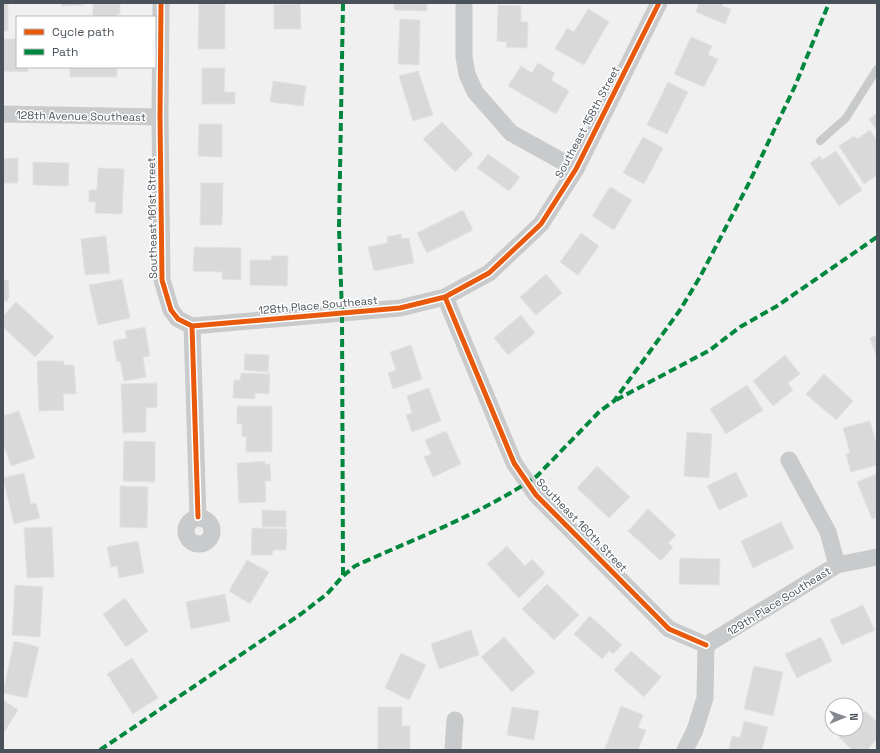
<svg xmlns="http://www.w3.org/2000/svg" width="880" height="753" font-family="'Space Grotesk',sans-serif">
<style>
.building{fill:#d9d9da;stroke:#e1e2e3}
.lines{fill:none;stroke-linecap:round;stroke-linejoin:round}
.lane{stroke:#c8cacb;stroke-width:8}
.street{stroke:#c8cacb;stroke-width:17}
.quiet{stroke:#00873e;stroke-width:4;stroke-dasharray:8 4;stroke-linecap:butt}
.cycleway-casing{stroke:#fff;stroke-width:8}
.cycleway{stroke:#e8590c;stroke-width:5}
.labels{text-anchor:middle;stroke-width:3;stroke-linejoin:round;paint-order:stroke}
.street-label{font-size:11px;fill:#49525a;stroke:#fff}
</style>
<rect width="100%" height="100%" fill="#f0f0f0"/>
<path class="building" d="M3,3H8V31H3Z
M62,3H84V5L62,6Z
M93,3H120V14H117V17H93Z
M199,3H225V49H198Z
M394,3H427V11L394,10Z
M699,3H723L722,6L731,9L725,24L696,12Z
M300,4L301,29H274V5Z
M498,5L521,6V22H528L527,48L506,47L507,42L497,41Z
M588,9L609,22L584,65L555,49L567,28L574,32Z
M400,19L420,20L419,65L398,64Z
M691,37L712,46L708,55L718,59L704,87L674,74Z
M3,39H17V67H28V72L3,71Z
M538,63L555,73L551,80L569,91L556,114L508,86L521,66L532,73Z
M70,67H117V77H70Z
M202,68H225L224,92H235V104H202Z
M418,71L433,115L413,121L399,76Z
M273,81L306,86L303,106L270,102Z
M668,82L688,92L667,134L647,125Z
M877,113V131L869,119Z
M442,122L473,154L455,172L423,139Z
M199,124H222V157L198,156Z
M870,130L877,141V175L864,184L839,146L854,136L857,139Z
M643,137L663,148L644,184L623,173Z
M836,151L862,190L839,206L810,163L820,156L822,160Z
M488,154L520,177L509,191L477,168Z
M18,158V183H3V159Z
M33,162L69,163L68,186L33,185Z
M98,168L124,169L122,214L95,213L96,202H89V190H97Z
M201,183H223L222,225H200Z
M610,187L632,200L614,230L592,216Z
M463,210L473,230L427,253L417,233Z
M581,233L599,246L578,275L560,262Z
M401,234L402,239L409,238L414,263L374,271L368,247L388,243L387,237Z
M106,236L110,273L85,275L81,239Z
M194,247L241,248V280L222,279V272L193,271Z
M272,256H288L287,286L250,285V260H271Z
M546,274L562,293L536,315L520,297Z
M122,279L130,318L98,325L89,285Z
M3,280H8L9,296L7,301H3Z
M16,302L54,337L35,357L3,327V316Z
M521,315L535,333L508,355L494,338Z
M145,327L150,356L143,357L146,377L124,381L120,361L117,362L113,341L127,338L125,331Z
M877,335V357L870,338Z
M411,345L422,379L393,389L388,373L396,370L390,352Z
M245,354L269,355L268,372L244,370Z
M785,355L800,374L788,383L793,390L773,406L753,381Z
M37,361H64V365H74L76,394H63L64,410L39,411Z
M241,373L270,374L269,394L255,393V399L233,398L234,380H240Z
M824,374L853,401L836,420L806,394Z
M157,383V407L146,408V432L123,433L121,384Z
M747,385L763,410L726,434L710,409Z
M429,388L441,421L412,432L406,415L412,413L407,396Z
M237,406H272V452H246V436L242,437V424H237Z
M19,411L35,458L11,466L3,443V416Z
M870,421L877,446V465L851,472L846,454L850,453L843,428Z
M446,431L461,464L433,477L424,457L431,454L425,440Z
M687,432L712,434L709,478L684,476Z
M124,441L155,442V482L123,481Z
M265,461V464H270L271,481H265L266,502L239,503L237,463Z
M597,466L630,497L609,518L577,488Z
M736,472L748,496L719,510L707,486Z
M24,473L31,504L36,503L40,518L14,524L3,478Z
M877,474V517L872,519L857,482Z
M120,486L148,487L147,528L120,527Z
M648,509L676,535L668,543L673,547L661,561L628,531Z
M262,510L286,511V527H262Z
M781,522L794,548L753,568L741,541Z
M52,527L54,577L27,578L24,528Z
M252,528L287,529L286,550H273L272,555H251Z
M138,541L144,573L119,578L117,566L111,567L107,547Z
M507,546L525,566L532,559L545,573L519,598L487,564Z
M680,558L720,559L719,585L679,584Z
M247,560L269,572L250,604L229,591Z
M547,584L579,615L554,640L522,609Z
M15,585L43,587L40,637L12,635Z
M225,594L230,621L191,629L186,602Z
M125,598L148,631L126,647L103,614Z
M863,605L875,630L842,645L830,620Z
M590,616L622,645L613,654L609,651L602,659L574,634Z
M471,630L479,655L439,669L431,644Z
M504,637L535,672L512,692L481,657Z
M821,637L832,661L797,678L785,654Z
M14,641L39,647L27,698L3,693Z
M631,651L661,677L644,697L614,670Z
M401,653L426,665L409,700L385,688Z
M132,658L158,698L133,714L107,674Z
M754,666L783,672L773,716L744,709Z
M3,700L18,710L3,734Z
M621,706L643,715L638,728L646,730L638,750H608L605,749Z
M378,707H402V726H410V750H378Z
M512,707L539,711L534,740L507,735Z
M865,711L877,722V739L867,750H852L839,737L847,729H856V720Z
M744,721L768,727L762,750H729L732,736L740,738Z"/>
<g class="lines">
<path class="lane" d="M820,141L846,118L877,69"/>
<path class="street" d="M161,3L160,117L162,280L171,310L178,319L192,326L198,517
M464,3V57L467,74L475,92L511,133L576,169
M3,114L160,117
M445,297L514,463L536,495L669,629L706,645
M192,326L400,308L445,297L489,273L541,224L576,169L659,3
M789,460L828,532L837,565
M186 531a13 13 0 1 1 26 0a13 13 0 1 1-26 0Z
M706,645L837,565L877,557
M453,750L455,720
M685,750L695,730L705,698L706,645"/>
<path class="quiet" d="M343,3L339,228L342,313L343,576
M616,400L710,350L740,327L777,306L877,237
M100,750L301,614L327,594L343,576L355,566C414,539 484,513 537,476L600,411L614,401L680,310L700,277L749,183L795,86L829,3"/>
<defs>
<path id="cycleway" d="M161,3L160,117L162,280L171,310L178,319L192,326L198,517
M445,297L514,463L536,495L669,629L706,645
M192,326L400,308L445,297L489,273L541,224L576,169L659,3"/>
</defs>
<use href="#cycleway" class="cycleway-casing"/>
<use href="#cycleway" class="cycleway"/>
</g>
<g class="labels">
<g class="street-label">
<text transform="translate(81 116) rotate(1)" y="4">128th Avenue Southeast</text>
<text transform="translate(587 122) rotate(-62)" y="4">Southeast 158th Street</text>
<text transform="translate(152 218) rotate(-91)" y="4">Southeast 161st Street</text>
<text transform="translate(318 305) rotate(-5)" y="4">128th Place Southeast</text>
<text transform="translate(582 525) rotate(46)" y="4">Southeast 160th Street</text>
<text transform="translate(779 601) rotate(-32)" y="4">129th Place Southeast</text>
</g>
</g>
<rect width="880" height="753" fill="none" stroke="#49525a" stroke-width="8"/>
<rect x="16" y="16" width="140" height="52" fill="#ffffff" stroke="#b6babd"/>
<rect x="24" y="29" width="20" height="6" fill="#e8590c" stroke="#b6babd"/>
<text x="52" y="36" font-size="12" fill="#49525a">Cycle path</text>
<rect x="24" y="49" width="20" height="6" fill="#00873e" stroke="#b6babd"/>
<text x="52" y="56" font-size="12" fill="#49525a">Path</text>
<g transform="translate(844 717) rotate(89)"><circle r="19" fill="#ffffff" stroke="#b6babd"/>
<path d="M0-3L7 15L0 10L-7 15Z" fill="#83898e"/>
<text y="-6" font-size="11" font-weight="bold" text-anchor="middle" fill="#49525a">N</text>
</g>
</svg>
